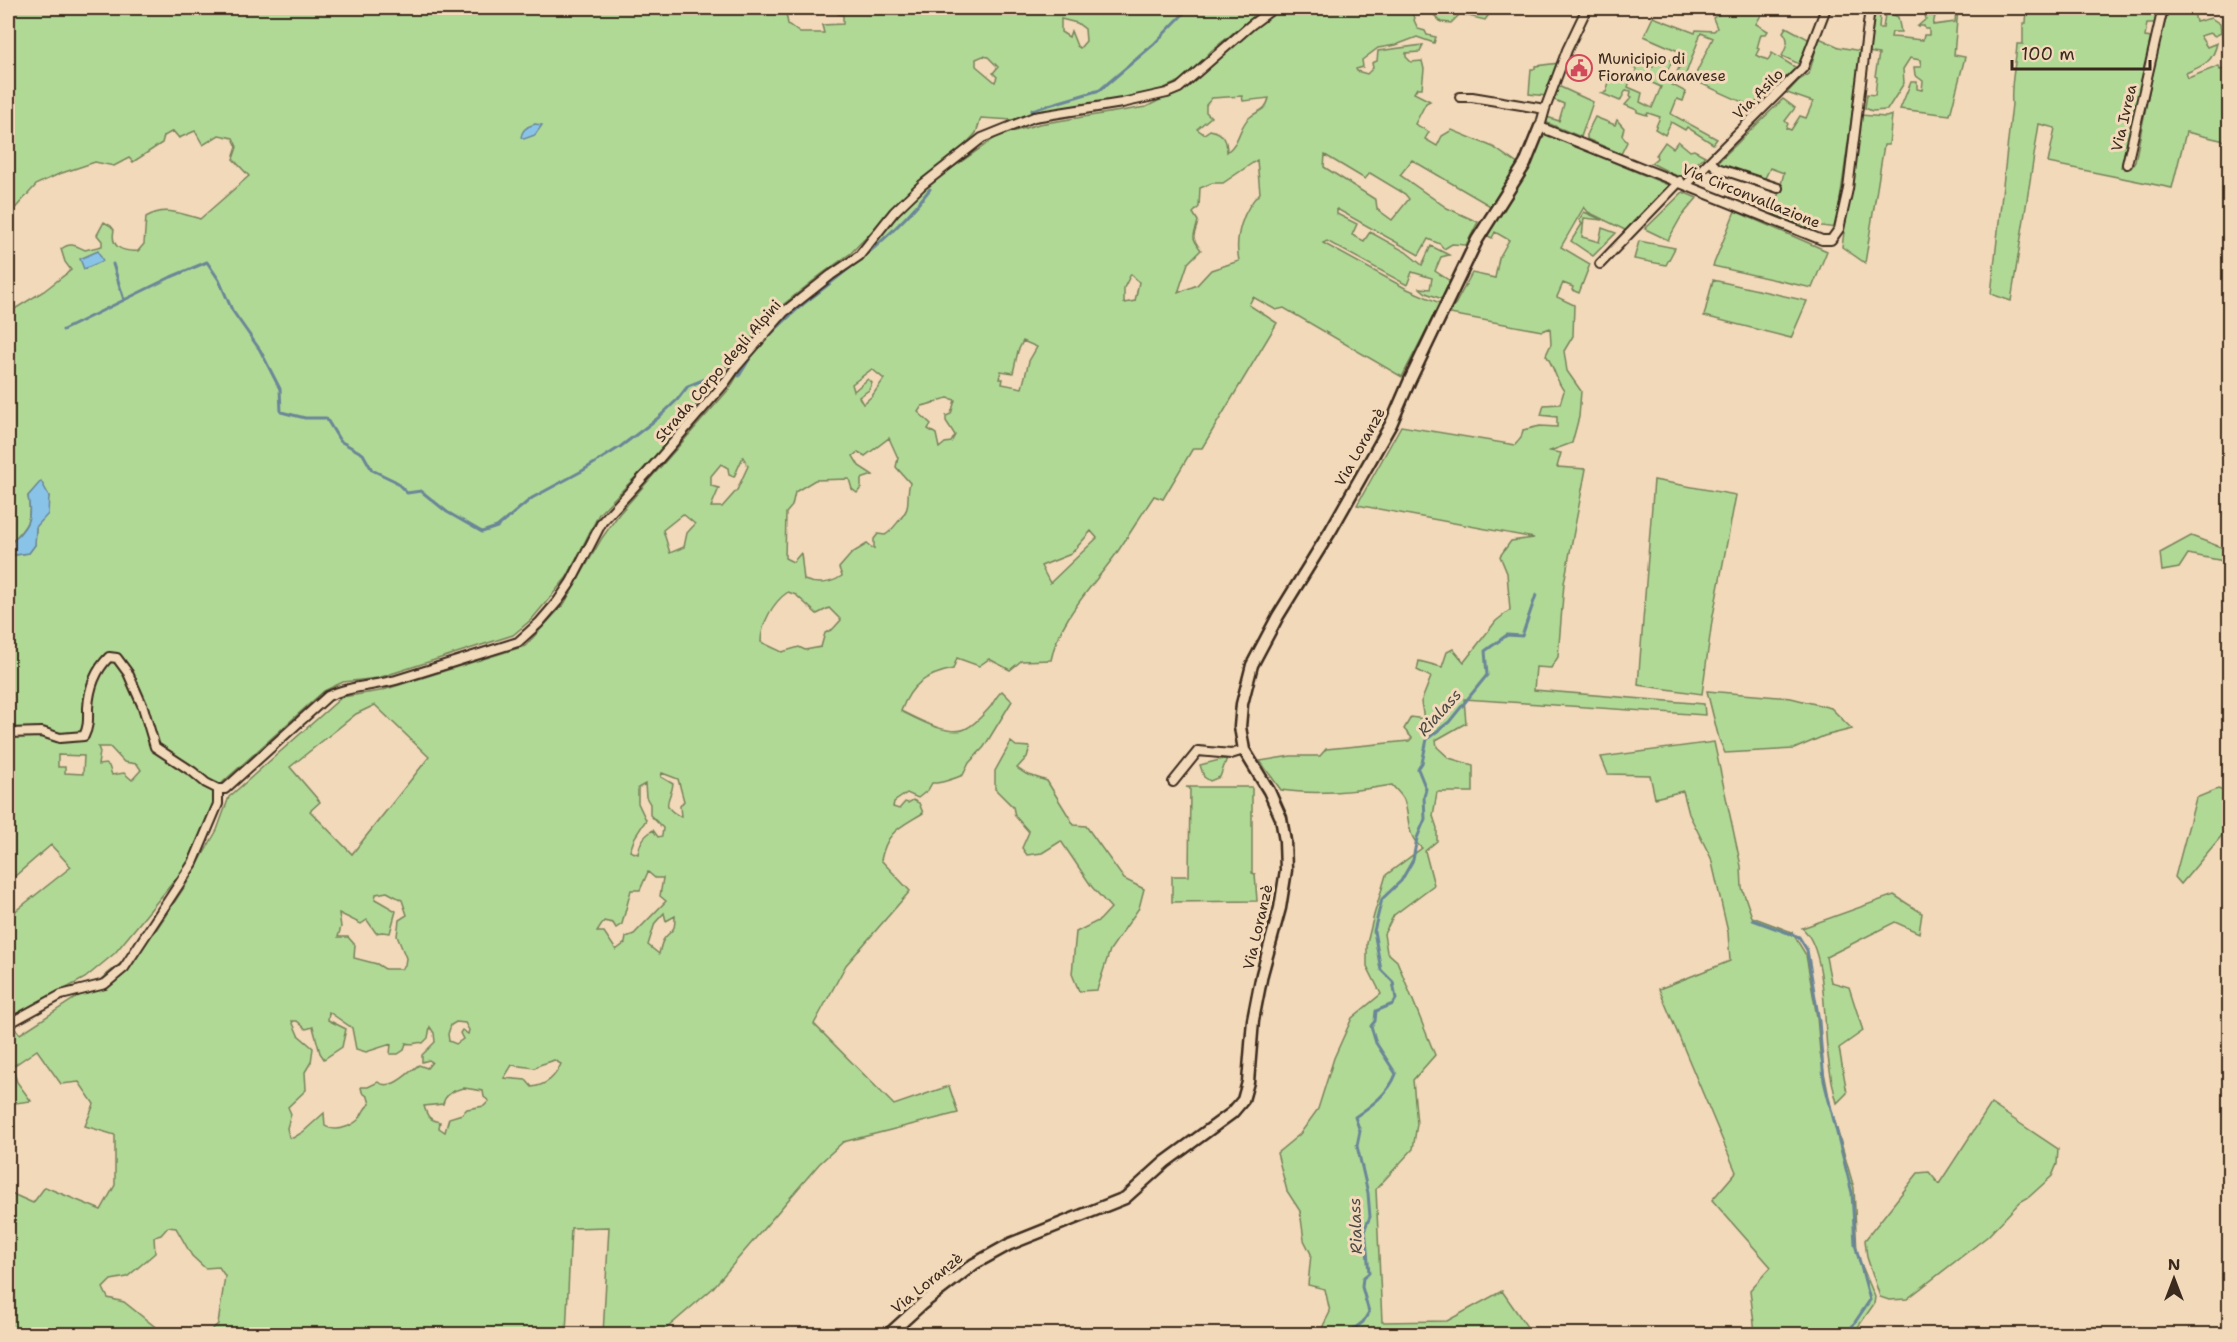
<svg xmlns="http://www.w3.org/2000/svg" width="2237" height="1342" font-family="'Shantell Sans',sans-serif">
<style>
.green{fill:#b1d996;stroke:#76825a;stroke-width:1.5;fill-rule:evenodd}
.water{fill:#89c4e8;stroke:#6a8697;stroke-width:1.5}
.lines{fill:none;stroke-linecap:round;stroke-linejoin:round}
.stream{stroke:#6a8697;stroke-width:3}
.street-casing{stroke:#3b2a1e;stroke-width:12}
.secondary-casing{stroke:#3b2a1e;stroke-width:15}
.street{stroke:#f2d9ba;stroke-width:8}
.secondary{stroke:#f2d9ba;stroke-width:10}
.labels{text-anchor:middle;stroke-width:6;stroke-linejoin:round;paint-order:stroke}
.poi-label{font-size:15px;fill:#3b2a1e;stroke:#f2d9ba;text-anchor:start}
.street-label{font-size:15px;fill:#3b2a1e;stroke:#f2d9ba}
.water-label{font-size:16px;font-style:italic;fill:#4b4946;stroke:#f2d9ba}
</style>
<rect width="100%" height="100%" fill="#f2d9ba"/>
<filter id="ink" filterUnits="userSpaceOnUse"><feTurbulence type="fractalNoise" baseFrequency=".0167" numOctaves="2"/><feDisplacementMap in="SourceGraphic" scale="12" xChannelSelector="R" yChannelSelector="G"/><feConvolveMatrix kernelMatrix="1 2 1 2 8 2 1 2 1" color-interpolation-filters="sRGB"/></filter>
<g filter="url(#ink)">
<path class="green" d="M8,8H785L788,24L800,33H824L822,25L843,24V15L838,14L840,8H1264L1212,50L1184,79L1158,91L1013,120L981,118L976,133L962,148L914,187L851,253L823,273L779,308L728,364L659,453L599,514L567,577L532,619L513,635L378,678L343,682L324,691L223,782L188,864L115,953L85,978L8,1020V898L14,912L71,867L51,845L8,882V556L29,553L35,545L36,527L44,517L49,496L41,482L28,496C33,523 25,527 8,546V313L44,291L71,270L65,262L61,249C70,242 75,245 85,250L102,246V241L97,235L104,222L111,226L114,230C110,247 122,252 138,251L144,244L146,217C164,206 181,213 200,219L249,176L233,159L237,147L233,138L219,135L203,145L195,131L179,138L173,131L164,136L162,143L133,162L129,158L114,166L95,162L59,174L37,184L8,216ZM1061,19L1077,23L1085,29L1086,41L1080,48L1077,46L1071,31L1069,37L1061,32ZM983,56L988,57L998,67L993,73L997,77L995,82L976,66V59ZM98,747H110L124,762L137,764L141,770L132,780L124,773L112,775L109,766L106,764L98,765L100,752ZM58,755L84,756L83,774L65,773V767H58Z
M1281,8H1403L1405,13L1412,14L1415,18L1414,20L1418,29L1425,31L1427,35L1436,37L1434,43L1417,37L1396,45L1378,48L1362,60L1363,67L1356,69L1357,71L1367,74L1373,68L1372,63L1377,61L1378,51L1423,45L1420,52L1406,53V57L1411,62L1422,61L1424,69L1422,88H1417L1414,93L1430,101L1426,103L1415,124L1429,132L1425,139L1437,146L1442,136L1452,130L1493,147L1519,165L1492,207L1412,160L1400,175L1447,208L1478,222L1466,245L1452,244L1444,249L1440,244L1428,239L1419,255L1337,209V214L1357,224L1352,235L1364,241L1370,232L1406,252L1422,265L1431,246L1449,255L1441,257L1435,271L1450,281L1442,299L1426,293L1420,288L1430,289L1432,278L1412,272L1407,285L1327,241L1323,243L1405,288L1440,303L1402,377L1284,308L1276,310L1253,297L1249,305L1277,323L1202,448H1193L1163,499L1154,496C1141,515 1129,535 1116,554C1092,587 1059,619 1051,660L1021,661L1010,670L989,659L979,666L957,658L953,669C925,675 911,684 901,711C917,719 951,738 967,728C975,724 985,713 991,706C995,700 997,695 1002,691L1012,701L984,747L969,763L963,775C956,778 939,784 932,783L928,790L918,798L907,793L894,802L893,807L899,809L905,802L908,803L913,800L919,803L923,813C899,828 887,831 881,860L910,891L846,965L814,1024L894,1105L949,1086L958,1113L843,1142L819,1164L712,1289L660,1334H603L609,1227L571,1228L566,1334H196L210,1331L218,1324L225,1276L219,1267L205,1268L192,1256L176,1228L168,1227L161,1235L154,1237L155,1253L127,1277L111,1280L103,1288L108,1298L124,1302L164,1334H8V1192L33,1203L45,1187L101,1210L115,1185V1135L85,1126L94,1104L79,1082L61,1084L37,1050L12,1067L17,1082L31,1101L8,1104V1022L20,1034L83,993L121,963L154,933L187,883L217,830L229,797L342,697L380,691L525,646L564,604L602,538L619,514L730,388L754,348L786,315L809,294L863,256L918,192L998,136L1039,124L1146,107L1186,87L1215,59ZM1242,96L1243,101L1269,98C1266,111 1259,110 1250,117C1239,125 1241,141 1227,152C1227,140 1224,133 1210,130L1204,134L1197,129L1211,117L1206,112V105L1212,98ZM1325,155L1365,179L1370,173L1405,194L1409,199L1392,220L1377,209L1376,200L1324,167ZM1257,160L1260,193C1243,209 1234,237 1239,261L1211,270L1197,285L1178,293L1188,263L1201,250C1189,234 1195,237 1198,221L1193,213L1199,207L1200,188L1212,183H1223ZM1131,274L1139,282L1135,301L1124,303V288ZM1023,341L1037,347L1029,361L1022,388L1002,384L1003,379H999L1001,371L1013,373L1018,351ZM872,369L884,379L872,396L863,404L859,397L869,390L872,383L868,379L854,391L852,384ZM948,398L955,400L951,414L946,416V421L955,435L951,442L945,443L939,448L936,434L928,429L931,424L918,412L922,406C932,404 938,400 948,398ZM889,438L898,458L896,467L910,483C907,492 909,499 907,508C906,513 890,533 885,535L878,534L874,539V549L867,544L852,553L839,568L842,576C830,584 817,585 804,580L801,553L793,562L785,558L786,513L792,506L795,492L815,480L849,479L852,489L857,493L861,488V479L873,475L859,466L853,456L858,452L865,456ZM743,457L748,466L737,490L722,507H711L719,488L711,486V476L721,464L728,468L729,475L734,477ZM683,514L695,524L687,533L684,547L670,553L663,530ZM1091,531L1097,538L1050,583L1041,566L1071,554ZM788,592L796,595L817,614L829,608L841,620L833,629L825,633L821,647L805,650L799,647L782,652L761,642C761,624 773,602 788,592ZM375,705L429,757L352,854L310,811L320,802L290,767L356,714ZM662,773L678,779L684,801L680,806L681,817C658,805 671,801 673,784L661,777ZM645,784L646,797L650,804V815L663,828L662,836L658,837L653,830C643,837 640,842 638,854L630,851L635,837L646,820L638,803V788ZM648,872L655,878H663L660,896L666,901L634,934L626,937L625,943L616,950L604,932H597L604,921L613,923L616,928L622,924L631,890H640ZM387,892L402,900L407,915L399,920L397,936L406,958L405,965L401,969H385L377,964L354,958L355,945L348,937H338L341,927L339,913L361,924L367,920L376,933L382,932L390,933L396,911L375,899L376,894ZM664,913L666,921L675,916C675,934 672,928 664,939C661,943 660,950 659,954L648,945L655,923ZM329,1012L352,1028L356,1049L366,1052L391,1044L390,1054H398L404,1050L406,1043C413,1046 417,1041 423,1043L428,1038L430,1027L434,1033L435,1042L422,1055V1062L429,1060L432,1062L427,1068L419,1065C408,1072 392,1092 378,1082L368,1087H361L362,1092L368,1097L370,1104C363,1108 363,1115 358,1120C349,1128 334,1132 325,1126L324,1113L303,1132L293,1138L289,1137L287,1128L291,1114L288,1107L306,1090L305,1072L311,1062L313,1048L298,1035L292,1021H297L306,1029L313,1027L320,1053L324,1059L342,1047L346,1029L328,1020ZM456,1022L465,1023L469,1030L468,1034L462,1030L460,1033L463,1039L456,1044L449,1041L448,1034L451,1025ZM554,1060L561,1064C555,1077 547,1085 532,1087L526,1080L504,1078L512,1065L535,1068C541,1062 547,1064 554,1060ZM464,1088L483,1091L484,1097L489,1101L484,1106L467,1109L462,1114L449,1118L445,1132L439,1128L440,1122C429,1120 427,1116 424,1106L443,1104C445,1094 454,1090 464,1088Z
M1421,8H1486L1487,10L1502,8L1490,13L1485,20L1460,14L1451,23L1441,22L1432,13Z
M1736,8H1765L1756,24L1768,31L1766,34H1761L1757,48L1759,49L1756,55L1768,60L1772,53L1798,69C1784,83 1767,93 1751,106L1693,80L1713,38L1701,33L1684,79L1677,72L1685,54L1644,36L1653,17L1695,33L1696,30L1714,31L1717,28L1713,18L1722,12Z
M1886,8H1893L1892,14L1898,17L1901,32H1892L1891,37C1904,37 1912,40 1923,40L1924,35H1929V29H1925L1924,26H1918L1926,19L1925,15L1935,16L1933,25L1955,22L1956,9H1958L1954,55L1965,57L1950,115L1900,109L1911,82H1917V89L1922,90L1923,81L1915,75L1914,67H1921L1920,60L1910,58L1903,69L1904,83L1887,110L1872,111L1865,108L1867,94L1875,95L1877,77L1875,76L1879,54L1868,52L1874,15H1880L1879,28H1883Z
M2027,8L2050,10L2051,8L2079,10V8H2159L2156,23H2147L2145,37L2152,38L2121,167L2131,168L2135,162L2158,47L2169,8H2193L2196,22L2211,18L2220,24L2221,33L2215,36L2210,33L2200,36L2207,47L2217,43C2213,63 2202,66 2186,73L2188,78L2219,66L2220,70L2227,68L2224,60L2229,59V142L2186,132L2172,188L2048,163L2055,128L2039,124L2011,301L1991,294L2012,104C2010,83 2016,65 2017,44H2023V23H2026Z
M1786,27L1810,40L1799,64L1782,56C1787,46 1790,40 1783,32Z
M1819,38L1839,47L1861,51L1836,228L1815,225L1814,230L1773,214L1784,173L1770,168L1763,182L1730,171L1717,163L1783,99L1795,108L1785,121L1788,124L1786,128L1791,130L1800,116L1806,118L1813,102L1787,93L1799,80L1809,74Z
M1656,54L1672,61L1663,80L1686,92L1683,101L1677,99L1671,114L1717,139L1713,144L1687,127L1685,130L1671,122L1665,135L1655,129L1660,117L1648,113L1647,115L1637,112V110L1625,105L1632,97L1630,96L1631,91L1626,90L1620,101L1601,93L1606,92L1609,82L1616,76L1630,81L1628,87L1642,93L1640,102L1652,108L1661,87L1635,75L1636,69L1629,66L1634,56L1653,67Z
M1560,63L1547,96L1529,94L1531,69H1535V66Z
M1556,85L1593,102L1581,137L1545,122L1547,117L1559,121L1564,104L1552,99Z
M1860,115L1886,117L1892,115L1889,145H1884L1865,263L1842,247Z
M1595,117L1615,125L1617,120L1624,128L1622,135L1627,142L1621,154L1587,139V133Z
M1541,132L1668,185L1669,188L1629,232L1588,212L1584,207L1561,247L1590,264L1579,293L1572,290L1573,287L1563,283L1557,297L1574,305L1573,336L1564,351L1567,371L1581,391L1579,417L1572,443L1550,451L1561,453L1557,467L1586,469L1564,583L1558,657L1551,668L1536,667L1534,690L1704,704L1705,715L1464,699L1466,723L1436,740L1437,747L1449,758L1473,765V792H1437L1433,816L1437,828V841L1425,851L1434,885L1394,915L1384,934L1387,952L1397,961L1435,1055L1413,1080L1417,1124L1413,1149L1376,1189L1382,1322L1447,1321L1502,1291L1532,1334H1319L1330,1312L1325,1289L1308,1285L1311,1254L1304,1240L1300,1211L1287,1191L1277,1153L1300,1134L1318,1109L1334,1058L1352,1018L1381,994L1367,966V943L1374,915L1386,875L1422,848C1406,837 1410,817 1404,800C1402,795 1396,790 1392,785C1358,791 1315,795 1281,790L1260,761L1291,756H1320L1326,749L1409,741L1412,738L1404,729L1411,717L1424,719L1421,702L1431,677L1417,670L1419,661L1442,667L1447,652L1453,649L1464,662L1496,621L1510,610L1507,573L1500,556L1511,541L1534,538L1357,505L1401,426L1515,445L1521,438L1523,430L1540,426L1557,427V417L1541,415L1544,405L1560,404L1564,391C1555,379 1555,368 1546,355L1551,344L1550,328L1542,331L1450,314L1472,273L1495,278L1499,258L1509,240L1495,232L1492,238L1486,235Z
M1678,141L1690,151L1694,150L1705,156L1681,178L1651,163L1657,158L1656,155L1665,142L1673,148Z
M1683,192L1697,198L1681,217L1668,240L1645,229Z
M1735,211L1827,251L1812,288L1713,266Z
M1584,212L1603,220L1584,218L1582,237L1599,242L1602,228L1616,233L1593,256L1571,241L1582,224L1579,220Z
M1639,241L1675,248L1666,265L1634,259Z
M1713,280L1807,301L1791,338L1704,316Z
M1654,480L1736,495L1712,621L1702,694L1638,685Z
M2191,536L2229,550V562L2188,554L2179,568L2162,571L2160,553Z
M1707,691L1791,698L1831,708L1852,729L1824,736L1794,749L1725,753L1719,739Z
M1011,742L1016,746L1030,747L1027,757L1017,768L1026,774L1047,781L1074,825L1086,826L1124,879L1144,889L1139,908L1110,950L1097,990L1079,991L1072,974L1076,932L1100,920L1111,908L1092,887L1061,841L1042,853L1027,855L1022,848L1029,832L1015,816L1013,807L995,789V771Z
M1714,742L1741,866L1742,888L1752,917L1792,932L1806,955L1817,1017L1820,1052L1831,1108L1854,1188L1857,1254L1875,1297L1874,1304L1853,1334H1757L1755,1332L1750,1290L1771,1267L1712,1200L1736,1172L1659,989L1730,961L1728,932L1711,858L1689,814L1683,791L1655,798L1650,775L1608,774L1601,757Z
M1227,758L1220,777L1210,781L1204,777L1200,765Z
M1186,787H1252V873L1255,874L1257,901L1172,902V876H1189L1190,788Z
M2218,789L2229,793V827L2181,884L2175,877L2196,798Z
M1894,895L1922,913L1919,933L1895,922L1826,957L1831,982L1849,987L1863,1031L1839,1048L1847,1093L1837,1103C1832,1085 1829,1066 1827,1048C1824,1018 1826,948 1802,928Z
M1991,1104L2058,1149L2057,1164L2052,1176L2029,1197L2020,1202L1988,1236L1907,1299L1889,1300L1880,1297L1867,1257L1865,1240L1918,1173L1929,1172L1939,1184Z"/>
<path class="water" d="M535,124L542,125L535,135L524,139L521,137C522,129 528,126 535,124Z
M98,251L103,261L84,269L80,259Z
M41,481L49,496L48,514L36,527L35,545L29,553L8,556V546C26,528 33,522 28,496Z"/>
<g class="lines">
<path class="stream" d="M1032,118V110L1100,90L1154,44L1189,8
M113,264L124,300
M63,330L171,277L207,262L219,280L232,310L260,350L280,389L281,412L305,418H326L340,441L363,454L372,470L395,481L407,493L421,491L447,512L482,532L497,527L532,498L582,471L620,447L658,418L677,400L688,386L718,374
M759,345C776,330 792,312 811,298C854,265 897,233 930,189
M739,376L755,350
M1753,920L1799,937L1807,950L1819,1021L1824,1081L1852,1193L1855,1244L1870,1300L1847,1334
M1362,1286L1363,1278L1369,1273L1365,1228L1370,1217L1368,1193L1357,1146L1360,1131L1355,1117C1371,1106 1389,1093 1396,1074L1376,1043L1371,1026L1375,1021L1376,1011L1393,1004L1396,999L1393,982L1381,970L1374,931L1382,899L1401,881L1413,860L1417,838L1425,819L1424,797L1426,789L1418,769L1422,763L1427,739L1449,722L1487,675L1485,651L1507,635L1522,636L1536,595
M1347,1334L1363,1322L1369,1312L1362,1287"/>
<defs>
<path id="street" d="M1587,8L1567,50L1545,109L1540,127L1822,240H1831L1839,229L1848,189L1870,8
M1460,97H1472L1545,109
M1710,161L1717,168L1778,188
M2127,164L2163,8
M1686,185L1803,68L1826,8
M1600,264L1680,181
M8,733L42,732L60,738L84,736C89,726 88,719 88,708C89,688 95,671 109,657L117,658L128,673L143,707L155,747L193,772L206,783L218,789
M1173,782L1198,751L1231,754L1244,750
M218,789H225L328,696C349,686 373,686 396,680L518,642L539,623L558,601L571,582L602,522L647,473L724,384L736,367L784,312L831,275L859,256L894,212L922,185L982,138L1034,117L1122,103L1167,93L1179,88L1251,25L1274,8
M8,1024L61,995L105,984L124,968L193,863L218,804V789"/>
<path id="secondary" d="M889,1334L922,1304L974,1264L1010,1244L1125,1198L1165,1162L1232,1113L1243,1100L1248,1082L1253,1020L1262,974L1280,908L1286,870L1285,841L1281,818L1269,791L1244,750L1240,727L1242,704L1252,665L1278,616L1331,530L1391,424L1410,380L1477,240L1525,164L1540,127"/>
</defs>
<use href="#street" class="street-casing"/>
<use href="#secondary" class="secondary-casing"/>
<use href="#street" class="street"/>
<use href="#secondary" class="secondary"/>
</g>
</g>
<defs>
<symbol id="civic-ring" viewBox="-11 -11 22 22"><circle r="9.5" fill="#f2d9ba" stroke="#d1495b" stroke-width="1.5"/><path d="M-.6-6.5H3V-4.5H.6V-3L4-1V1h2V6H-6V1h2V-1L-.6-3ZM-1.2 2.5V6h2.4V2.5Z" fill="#d1495b"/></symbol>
</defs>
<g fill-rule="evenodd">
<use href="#civic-ring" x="1564" y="53" width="30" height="30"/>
</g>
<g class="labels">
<g class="poi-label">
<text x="1598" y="64">Municipio di<tspan x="1598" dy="17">Fiorano Canavese</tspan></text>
</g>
<g class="street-label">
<text transform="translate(1758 94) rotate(-45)" y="5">Via Asilo</text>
<text transform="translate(2124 118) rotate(-77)" y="5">Via Ivrea</text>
<text transform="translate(1751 196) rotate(22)" y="5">Via Circonvallazione</text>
<text transform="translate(718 371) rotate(-49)" y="5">Strada Corpo degli Alpini</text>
<text transform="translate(1360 447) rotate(-61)" y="5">Via Loranzè</text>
<text transform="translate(1258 927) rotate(-77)" y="5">Via Loranzè</text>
<text transform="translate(927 1283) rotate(-39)" y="5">Via Loranzè</text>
</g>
<g class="water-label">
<text transform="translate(1439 712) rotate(-48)" y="6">Rialass</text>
<text transform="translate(1355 1226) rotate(-92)" y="6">Rialass</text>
</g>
</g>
<rect width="2237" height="1342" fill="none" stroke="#f2d9ba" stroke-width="30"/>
<rect x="15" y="15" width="2207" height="1312" fill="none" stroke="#3b2a1e" stroke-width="2" filter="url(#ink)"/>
<g transform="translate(2174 1279)" stroke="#f2d9ba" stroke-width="4.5" paint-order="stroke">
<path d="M0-4.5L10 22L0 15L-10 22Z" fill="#3b2a1e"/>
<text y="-9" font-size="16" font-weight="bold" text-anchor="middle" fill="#3b2a1e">N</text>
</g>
<path d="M2012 60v9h138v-9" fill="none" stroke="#3b2a1e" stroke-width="3"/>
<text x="2021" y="60" font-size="18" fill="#3b2a1e" stroke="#f2d9ba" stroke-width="4.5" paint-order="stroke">100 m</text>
</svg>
